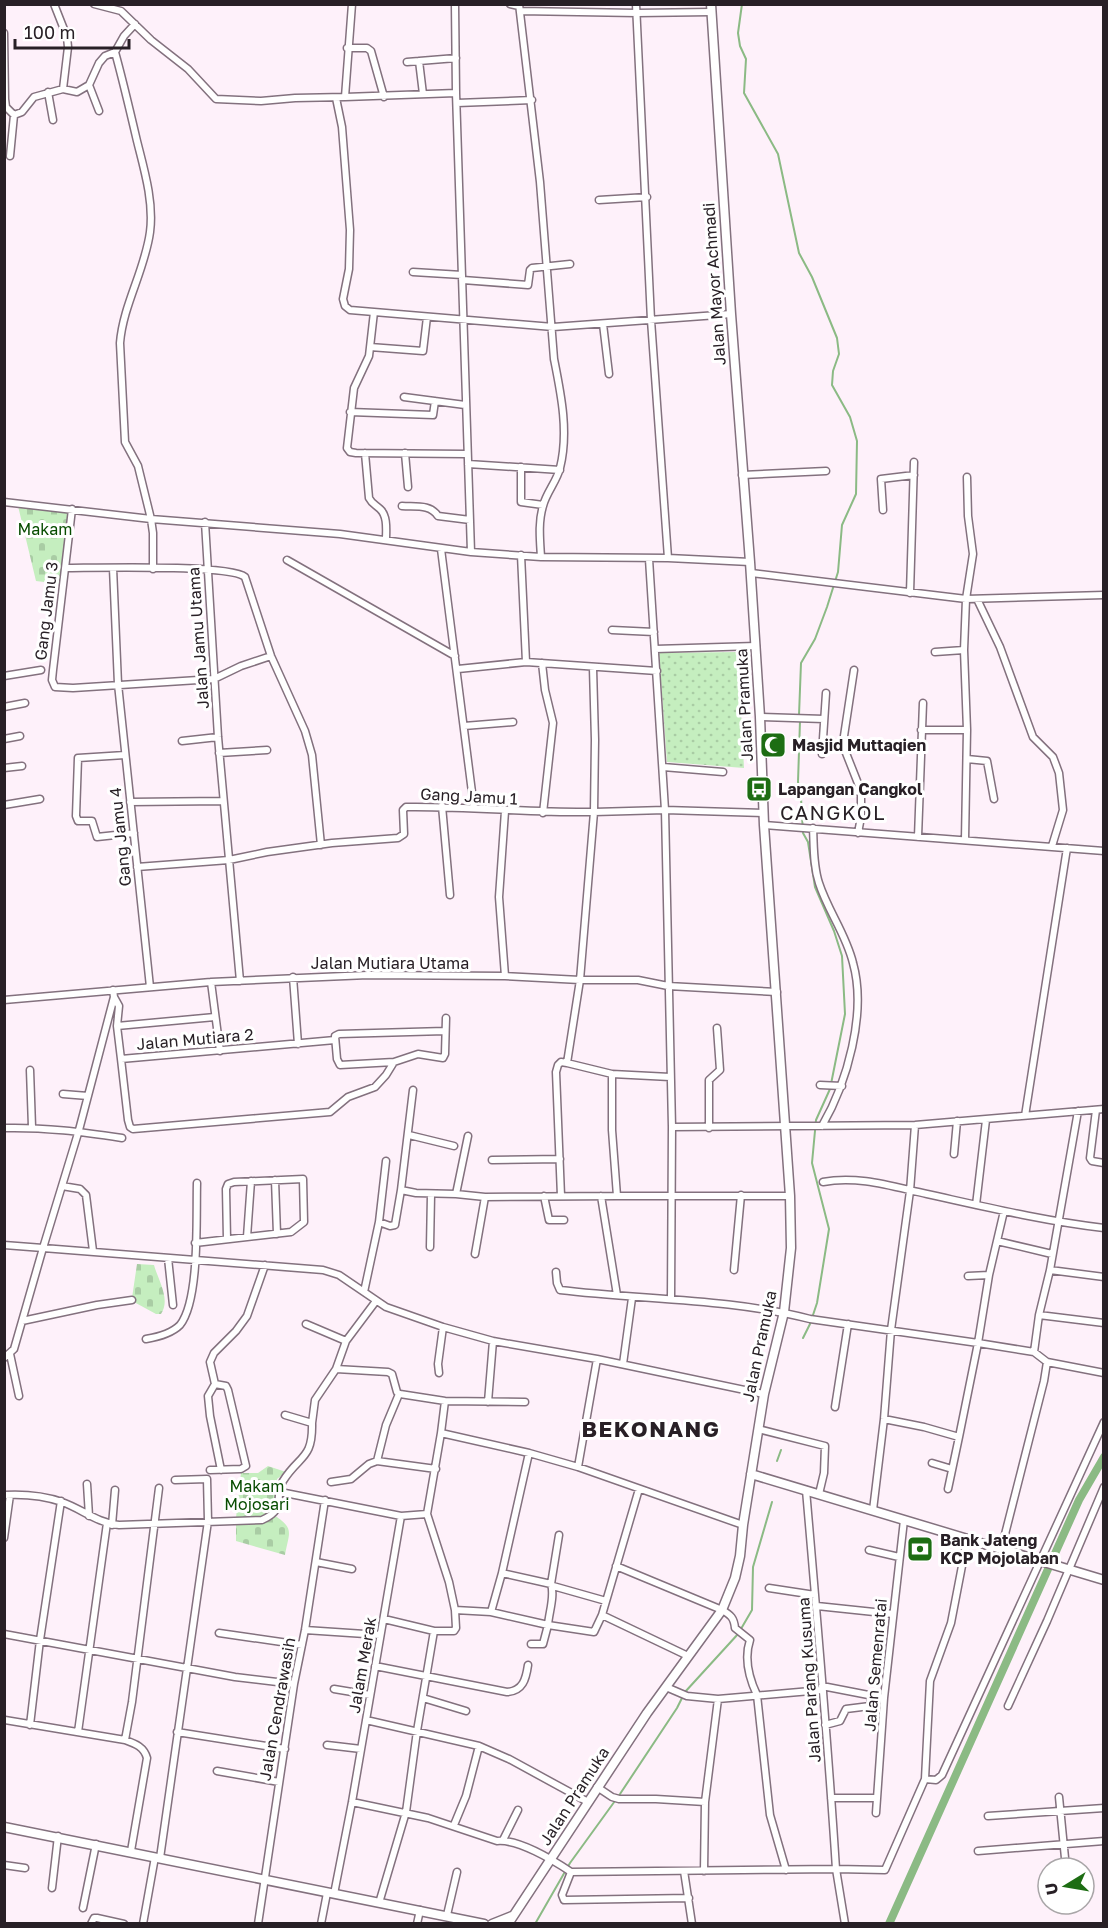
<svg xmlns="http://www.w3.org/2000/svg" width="1108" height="1928" font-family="'Golos Text',sans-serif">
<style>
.grass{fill:url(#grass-dots)}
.cemetery{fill:url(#cemetery-stones)}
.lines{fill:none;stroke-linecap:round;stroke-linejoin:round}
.stream{stroke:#8bba84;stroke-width:2}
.canal{stroke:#8bba84;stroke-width:8}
.minor-casing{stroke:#83717e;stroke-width:9}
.secondary-casing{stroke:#83717e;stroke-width:11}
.minor{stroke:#fff;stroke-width:6}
.secondary{stroke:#fff;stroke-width:8}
.labels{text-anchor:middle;stroke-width:6;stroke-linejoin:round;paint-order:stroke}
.street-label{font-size:16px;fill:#282026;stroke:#fff}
.park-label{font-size:16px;fill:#074c00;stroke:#fff}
.poi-label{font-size:16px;font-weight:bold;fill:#282026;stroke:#fff;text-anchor:start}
.quarter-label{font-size:20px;letter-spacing:1.5px;fill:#282026;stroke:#fff}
.district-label{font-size:22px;font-weight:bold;letter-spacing:1.5px;fill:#282026;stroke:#fff}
</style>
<defs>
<pattern id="grass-dots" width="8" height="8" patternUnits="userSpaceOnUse" patternTransform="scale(1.5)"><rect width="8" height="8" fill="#c5eebf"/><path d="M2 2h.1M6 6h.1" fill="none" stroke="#a9cca4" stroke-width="1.8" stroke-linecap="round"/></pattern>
<pattern id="cemetery-stones" width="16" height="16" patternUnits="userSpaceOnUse" patternTransform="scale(1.5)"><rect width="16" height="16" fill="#c5eebf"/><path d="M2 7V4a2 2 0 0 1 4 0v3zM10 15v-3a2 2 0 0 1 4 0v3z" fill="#a9cca4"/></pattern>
</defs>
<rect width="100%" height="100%" fill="#fef1fa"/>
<path class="grass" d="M738,652L744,768L667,762L659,653Z"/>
<path class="cemetery" d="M18,506L69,510L60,584L36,581Z
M137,1264L154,1265C158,1280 171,1299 161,1314H156L134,1302L132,1298Z
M268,1466L286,1472L277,1479C276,1515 270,1518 236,1518L241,1473H258Z
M274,1515C295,1529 289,1532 285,1555L236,1541V1523L259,1524Z"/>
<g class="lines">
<path class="stream" d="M742,4L738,33L740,46L746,59L744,93L778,154L799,253L812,277L837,338L839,354L833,371L832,385L850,417L857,441L856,494L842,525L838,572L827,607L815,639L801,663L799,715
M800,721L798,782L801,798L803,833L808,842L815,887L834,931L842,956L845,1014L830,1089L816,1120L812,1163L829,1229L817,1303L810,1324L803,1338
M777,1461L781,1450
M535,1924L570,1863L620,1794L677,1708L685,1692L738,1634L752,1610L753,1567L772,1502"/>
<path class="canal" d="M889,1924L1079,1500L1104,1457"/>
<defs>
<path id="minor" d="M94,4L121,11L151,40L188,69L216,99L261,101L295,98L345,97L352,4
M455,4L456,93L471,552
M510,4L519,6
M519,4L540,182L554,359C561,394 569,432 560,468C557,481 546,493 543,506C538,522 540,540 541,557
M636,4L651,320L668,558
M520,11L637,13L711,12
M4,33L5,99L6,107L14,115
M347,48H367L371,51L384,97
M115,52C123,81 130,111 137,141C144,169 154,202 150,232C145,270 123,305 120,343L125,442L138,466L151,519L153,533V569
M419,61L423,94
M407,62L456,58
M89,85L99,111
M63,89L77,92L89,85L99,63L105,56L115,52L124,36L135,24
M48,92L53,120
M345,97L456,93
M336,98L342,127L350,230L349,269L343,299L345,306L350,310L374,312
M457,103L532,100
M10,156L14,115L22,112L34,97L63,89L68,47L67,37L54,4
M599,200L647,197
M413,272L462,275
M463,280L528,285L530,270L532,268L570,264
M603,324L609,374
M370,347L423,351L427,317
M404,397L465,405
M350,412L433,415L435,401
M365,453L369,498C372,504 376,505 380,509C388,516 386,531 386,540
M405,453L408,487
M466,454L356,453L350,452L347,448L354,388L369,356L374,312L553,327L731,314
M468,464L560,470
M521,467V502L543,505
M742,475L826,471
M4,502L151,519L340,534L471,552L541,557L668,558L750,562
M402,506C416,507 430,504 438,516L470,520
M72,509L53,670L52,680L55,687L73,688L214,679L241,666L271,656
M883,510L881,479L914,475
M205,522L218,737L240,981
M441,549L474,808
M521,555L526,662
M649,559L665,810L672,1127L671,1299
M287,560L455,656
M65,568C94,568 230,564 245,577L271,656L305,731L312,755L321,845
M113,568L118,684L150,987
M751,573L966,599L1104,595
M910,593L914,462
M977,599L1000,647L1033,737L1053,757L1059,773L1063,810L1052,846
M612,630L654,632
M655,649L756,646
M935,652L964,650
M542,663L545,690L553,723L543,813
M458,669L526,662L657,671
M854,670L844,736V748L861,791V817L858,833
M4,676L41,670
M4,707L25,703
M760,717L824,719
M464,726L513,722
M921,730H967
M4,739L20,736
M182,741L218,737
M219,753L267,750
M822,754L826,693
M125,755L78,758L76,816L78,821H92L97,837L134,833
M967,759L987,761L994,799
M663,767L723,772
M4,768L22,766
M833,793L861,791
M130,802L223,801
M4,805L40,799
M442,806L450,895
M764,825L1104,851
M813,828C814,846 813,865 819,883C828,911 846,934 853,963C867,1013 847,1083 822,1126
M918,837L923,703
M965,840L967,730L964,650L966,599L973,554L968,516L967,477
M137,867L229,860L267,852L332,843L398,838L404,834L403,810L406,807C469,806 531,813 594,812L595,740L593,668
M505,976L499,897L505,811
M293,977L298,1044
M211,982L220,1051
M113,990L114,997L79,1130L43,1248L323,1270L339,1275L386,1307L443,1327L493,1341L597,1359L764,1394
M114,997L119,1006L117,1026L121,1059L335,1040
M4,1000L211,982L368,975L505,976L580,980H638L668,986L777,992
M117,1026L215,1017
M121,1059L128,1120L130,1127L133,1129L330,1112L348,1097L375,1087L386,1075L394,1062L418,1054L443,1058L445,1054L446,1018
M394,1062L340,1065L337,1059L335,1036L339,1034L445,1031
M567,1063L580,980L594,812L665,810L764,813
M30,1070L32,1127
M670,1077L612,1074V1130L617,1196H790
M820,1085L842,1086
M413,1090L401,1190L416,1193L456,1194L485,1197L617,1196
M63,1094L88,1096
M1096,1110L1090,1158L1092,1161L1104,1163
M1025,1116L1067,848
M672,1127L915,1125L1104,1109
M4,1128C45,1127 82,1132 122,1138
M709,1128V1080L720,1070L717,1028
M409,1135L454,1146
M954,1154L957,1121
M492,1160L560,1159
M275,1180L277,1234
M823,1182C858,1175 894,1187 927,1194C986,1207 1044,1221 1104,1228
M62,1186L80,1189L86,1195L93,1251
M456,1194L468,1136
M544,1196L549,1220H564
M561,1196L556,1072L558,1065L561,1062L567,1063L612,1074
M601,1196L617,1295
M976,1205L986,1120
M379,1222L386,1161
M247,1237L251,1181
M997,1241L1052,1254
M195,1243L291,1232L304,1222L303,1179L234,1182L228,1184L226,1189L227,1239
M4,1245L43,1248L14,1349L4,1358
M430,1247L431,1195
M475,1254L485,1197
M168,1258L173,1305
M734,1270L741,1195
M1050,1270L1104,1277
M556,1272L557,1283L560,1290C643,1300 728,1298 810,1319L978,1343L989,1275L1004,1211
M968,1276L989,1275
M364,1292L379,1222L390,1226L395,1225L401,1190
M1039,1315L1104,1323
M22,1321L97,1305L132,1300
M306,1324L346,1341
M146,1339C158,1337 171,1334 180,1325C200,1300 196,1217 197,1183
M1034,1352L1039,1315L1050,1270L1078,1111
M10,1354L19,1396
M1047,1362L1104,1373
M623,1364L632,1298
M336,1369L346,1341L376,1301
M439,1373L438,1364L443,1327
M488,1402L493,1341
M835,1407L848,1324
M285,1415L312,1423L315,1400L336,1369L388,1372L392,1374L397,1392L400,1394L445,1401L525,1402
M884,1419L924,1427L959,1437L978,1343L1034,1352L1047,1362L1044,1381L1001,1550
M758,1429L825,1446L824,1473L819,1494
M441,1433L445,1401
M529,1453L578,1467L597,1359
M377,1461L386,1425L399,1394
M932,1463L952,1469
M578,1467L743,1525
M210,1470L241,1469L246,1466L228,1390L226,1386L215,1384
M221,1470L210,1416L208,1396L215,1384L210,1362L214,1353L236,1331L247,1316L265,1265
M331,1482L351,1479L369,1464L377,1461L436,1469
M87,1484L89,1516
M948,1489L959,1437
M806,1490C817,1616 828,1742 836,1869L885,1870L925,1779L930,1681L951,1623L967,1540
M280,1492L401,1516L352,1802L334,1894
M4,1495C22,1494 45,1496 62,1502C82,1509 97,1523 119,1525L262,1520C288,1508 273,1497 283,1481C299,1455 313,1460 312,1423
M873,1510L884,1419L891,1330L910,1191L915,1125
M427,1514L449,1582L455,1610L491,1612L548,1625L543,1644H531
M401,1516L427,1514L441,1433L529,1453L502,1573L491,1612
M112,1525L115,1490
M4,1538L10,1495
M869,1550L899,1557
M316,1562L352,1569
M616,1566L722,1610C731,1615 734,1618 735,1628L750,1640C744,1658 749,1678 757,1695L770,1815L786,1870
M502,1573L551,1584C555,1596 549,1612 548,1625L594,1632L602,1615L639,1489
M551,1584L559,1535
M553,1586L606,1601
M769,1588L815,1595
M817,1606L893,1614
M602,1615L688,1656
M305,1630L380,1635
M434,1631H454L456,1628L455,1610
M219,1633L302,1645
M4,1634L235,1677L294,1684
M375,1666L507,1692C523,1691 526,1679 528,1665
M822,1686L884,1698
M666,1687L687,1696L718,1699L822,1690
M334,1689L370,1695
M423,1698L466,1711
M1008,1706L1047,1621L1104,1487
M5,1720L125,1740C136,1744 144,1747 147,1758L131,1851
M366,1720L479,1746L509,1759L588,1802
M30,1725L40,1640L61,1501
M825,1725L840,1721L846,1709L870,1706L872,1697
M78,1732L107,1523
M177,1732L285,1749
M125,1740L132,1702L159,1488
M327,1745L361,1749
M217,1771L279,1782
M925,1779L936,1780L942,1775L1104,1422
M597,1787L612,1797L619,1799H656L705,1802
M1059,1797L1065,1858
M831,1798H876
M352,1802L428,1818L497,1841C518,1839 553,1860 571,1872L836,1869L845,1924
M876,1813L884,1698L904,1520
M988,1816L1104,1808
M454,1825L466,1796L479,1746
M503,1840L518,1810
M978,1851L1104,1841
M160,1858L208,1521L207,1479L175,1480
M4,1865L25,1868
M684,1871L692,1924
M704,1871L705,1802L718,1699
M571,1872L562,1895L564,1900L689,1898
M52,1888L58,1836
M379,1903L406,1812L417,1731L434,1631L384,1619
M83,1908L96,1844
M447,1915L457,1872
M91,1924L94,1918H97L124,1924
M143,1924L155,1857
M258,1924L294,1684L305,1630L325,1500
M321,1924L327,1893
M417,1924L420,1910"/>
<path id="secondary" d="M751,1474L1104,1580
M4,1827L484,1924
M492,1924L512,1916
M508,1924L647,1713L722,1610L735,1578L740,1556L743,1525L764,1394L784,1312L791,1248L790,1196L764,825L760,717L750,562L731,314L711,4"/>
</defs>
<use href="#minor" class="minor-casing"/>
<use href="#secondary" class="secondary-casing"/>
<use href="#minor" class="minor"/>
<use href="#secondary" class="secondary"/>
</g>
<defs>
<symbol id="mosque-square" viewBox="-11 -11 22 22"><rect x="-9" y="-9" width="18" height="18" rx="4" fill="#1d6d13" stroke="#fff"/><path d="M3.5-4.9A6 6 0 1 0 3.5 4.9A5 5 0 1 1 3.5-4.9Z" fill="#fff"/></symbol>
<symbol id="bus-square" viewBox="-11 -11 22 22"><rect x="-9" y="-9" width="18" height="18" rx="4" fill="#1d6d13" stroke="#fff"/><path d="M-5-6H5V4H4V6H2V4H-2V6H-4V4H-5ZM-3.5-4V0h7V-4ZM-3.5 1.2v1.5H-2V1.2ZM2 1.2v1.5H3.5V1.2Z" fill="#fff"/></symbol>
<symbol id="bank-square" viewBox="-11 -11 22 22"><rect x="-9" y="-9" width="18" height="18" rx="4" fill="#1d6d13" stroke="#fff"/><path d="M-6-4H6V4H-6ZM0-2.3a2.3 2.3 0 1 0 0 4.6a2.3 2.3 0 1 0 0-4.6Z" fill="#fff"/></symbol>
</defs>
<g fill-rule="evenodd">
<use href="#mosque-square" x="758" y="730" width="30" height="30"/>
<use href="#bus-square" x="744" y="774" width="30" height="30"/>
<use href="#bank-square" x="905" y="1534" width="30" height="30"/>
</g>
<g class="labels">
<g class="street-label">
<text transform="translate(714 284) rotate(-94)" y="6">Jalan Mayor Achmadi</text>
<text transform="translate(46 611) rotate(-83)" y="6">Gang Jamu 3</text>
<text transform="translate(198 638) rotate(-94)" y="6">Jalan Jamu Utama</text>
<text transform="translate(744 705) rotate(-93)" y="6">Jalan Pramuka</text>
<text transform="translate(469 796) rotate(3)" y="6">Gang Jamu 1</text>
<text transform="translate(120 837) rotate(-96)" y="6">Gang Jamu 4</text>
<text x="390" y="969">Jalan Mutiara Utama</text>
<text transform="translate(195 1039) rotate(-5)" y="6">Jalan Mutiara 2</text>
<text transform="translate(759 1346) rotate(-78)" y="6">Jalan Pramuka</text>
<text transform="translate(362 1665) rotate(-80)" y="6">Jalam Merak</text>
<text transform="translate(875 1665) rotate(-85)" y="6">Jalan Semenratai</text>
<text transform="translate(809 1680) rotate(-94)" y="6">Jalan Parang Kusuma</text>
<text transform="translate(277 1709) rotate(-80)" y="6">Jalan Cendrawasih</text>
<text transform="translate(574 1796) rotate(-57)" y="6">Jalan Pramuka</text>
</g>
<g class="park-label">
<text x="45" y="535">Makam</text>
<text x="257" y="1492">Makam<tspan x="257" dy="18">Mojosari</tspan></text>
</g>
<g class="poi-label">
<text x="792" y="751">Masjid Muttaqien</text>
<text x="778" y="795">Lapangan Cangkol</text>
<text x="940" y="1546">Bank Jateng<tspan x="940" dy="18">KCP Mojolaban</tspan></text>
</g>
<g class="quarter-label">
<text x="833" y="820">CANGKOL</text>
</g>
<g class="district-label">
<text x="651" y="1437">BEKONANG</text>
</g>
</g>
<rect width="1108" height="1928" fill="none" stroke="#282026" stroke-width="12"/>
<g transform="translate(1066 1886) rotate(259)"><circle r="28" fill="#ffffff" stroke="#a9a6a8" stroke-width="1.5"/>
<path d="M0-4.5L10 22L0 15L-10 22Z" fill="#1d6d13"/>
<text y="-9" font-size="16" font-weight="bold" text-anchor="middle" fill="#282026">U</text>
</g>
<path d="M15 39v9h114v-9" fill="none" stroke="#282026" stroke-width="3"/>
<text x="24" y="39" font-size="18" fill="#282026" stroke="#ffffff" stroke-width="4.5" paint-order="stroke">100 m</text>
</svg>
